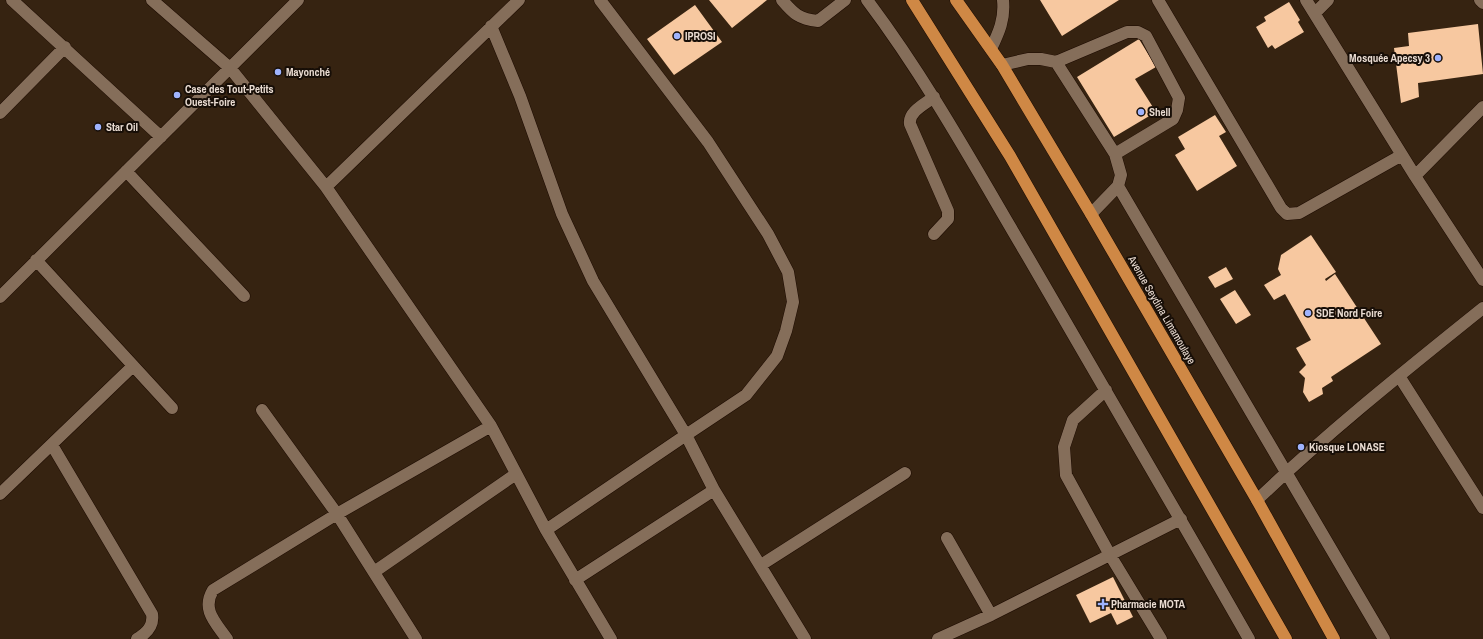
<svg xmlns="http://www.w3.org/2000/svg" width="1483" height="639" font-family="'Archivo Narrow',sans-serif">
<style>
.building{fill:#f7c8a0}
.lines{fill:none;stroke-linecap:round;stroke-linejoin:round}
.minor-casing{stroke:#1d0b00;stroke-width:13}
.highway-casing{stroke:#1d0b00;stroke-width:13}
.minor{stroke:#856e5a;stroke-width:12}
.highway{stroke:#cf8845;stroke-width:12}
.poi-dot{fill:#9fb3fd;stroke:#170e07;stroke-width:1.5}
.labels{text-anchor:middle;stroke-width:4;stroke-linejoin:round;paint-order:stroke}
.poi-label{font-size:11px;font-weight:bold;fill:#e9dbd1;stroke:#170e07;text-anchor:start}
.street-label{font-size:11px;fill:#e9dbd1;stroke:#170e07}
</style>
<rect width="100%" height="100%" fill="#362311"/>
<path class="building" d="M709,0H767L732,28Z
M1040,0H1119L1062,36Z
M1289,2L1300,20L1298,22L1304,32L1275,49L1272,45L1268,48L1256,27L1266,21L1264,17Z
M695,5L722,42L674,75L647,39Z
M1478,24L1483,74L1418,83L1419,97L1401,103L1394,48L1409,46L1408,33Z
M1139,39L1156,67L1135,79L1156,112L1114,137L1077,77Z
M1215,115L1226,132L1219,136L1237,166L1197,191L1175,155L1185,149L1178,137Z
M1311,235L1336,272L1325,279L1326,281L1335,274L1381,344L1331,377L1333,381L1322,388L1323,394L1309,402L1303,392L1305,378L1299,372L1306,365L1296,348L1311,340L1285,294L1274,300L1264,285L1281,275L1278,269L1281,255Z
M1226,267L1233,279L1215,288L1208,277Z
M1235,290L1251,315L1236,324L1220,299Z
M1113,577L1133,617L1117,625L1111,613L1090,623L1076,595Z"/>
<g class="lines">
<defs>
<path id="minor" d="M12,0L161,137
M152,0L230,68L326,187L491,426L546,530L611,639
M782,0C794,14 799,19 818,21L845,0
M867,0C928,81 976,169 1028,257C1102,383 1176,511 1249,639
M1158,0L1281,208L1287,214L1299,213L1402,155
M1306,0L1415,176L1483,280
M1480,0L1483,3
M1315,13L1328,0
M491,26L520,96L562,214L593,281L686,435L546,530
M991,49C999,32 1005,19 1003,0
M1056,62L1115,154
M1002,65L1028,59H1041L1056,62L1127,32H1138L1146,36L1179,98L1177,110L1173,119L1115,154L1121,175L1118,186L1091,214
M934,97C925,104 908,112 910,124L948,211V219L934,234
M0,113L65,47
M126,171L244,296
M1415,176L1483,107
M1118,186L1384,639
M326,187L519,0
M36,260L172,408
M0,297L298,0
M1399,376L1483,508
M1106,390L1073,420L1064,447L1066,475L1110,555L1161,639
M262,410L337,514L416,639
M52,445L152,614C154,626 147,633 137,639
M714,490L805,639
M0,494L133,366
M1257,500C1328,432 1406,370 1483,308
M947,538L991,615
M761,565L905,473
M374,572L516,474
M575,580L714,490L686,435L746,395L777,356L786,331L793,302L788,272L768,234L708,142L600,0
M227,639C216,623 201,610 213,590L337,514L491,426
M938,639L991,615L1181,519"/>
<path id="highway" d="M912,0L1010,156L1286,639
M956,0L1002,65L1091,214L1257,500L1334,639"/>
</defs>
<use href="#minor" class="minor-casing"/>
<use href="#highway" class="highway-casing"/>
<use href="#minor" class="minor"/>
<use href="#highway" class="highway"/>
</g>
<g class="poi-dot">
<circle cx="677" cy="36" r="4"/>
<circle cx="1438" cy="58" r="4"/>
<circle cx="278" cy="72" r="4"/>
<circle cx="177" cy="95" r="4"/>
<circle cx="1141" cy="112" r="4"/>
<circle cx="98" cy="127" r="4"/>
<circle cx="1308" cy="313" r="4"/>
<circle cx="1301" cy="447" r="4"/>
<path d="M1101 598h4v4h4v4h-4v4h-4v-4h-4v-4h4z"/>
</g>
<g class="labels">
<g class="poi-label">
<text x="685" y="40">IPROSI</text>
<text x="1430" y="62" text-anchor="end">Mosquée Apecsy 3</text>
<text x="286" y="76">Mayonché</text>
<text x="185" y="93">Case des Tout-Petits<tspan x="185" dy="13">Ouest-Foire</tspan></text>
<text x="1149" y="116">Shell</text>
<text x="106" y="131">Star Oil</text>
<text x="1316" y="317">SDE Nord Foire</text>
<text x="1309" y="451">Kiosque LONASE</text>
<text x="1111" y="608">Pharmacie MOTA</text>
</g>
<g class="street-label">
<text transform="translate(1162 310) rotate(60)" y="4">Avenue Seydina Limamoulaye</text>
</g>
</g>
</svg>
